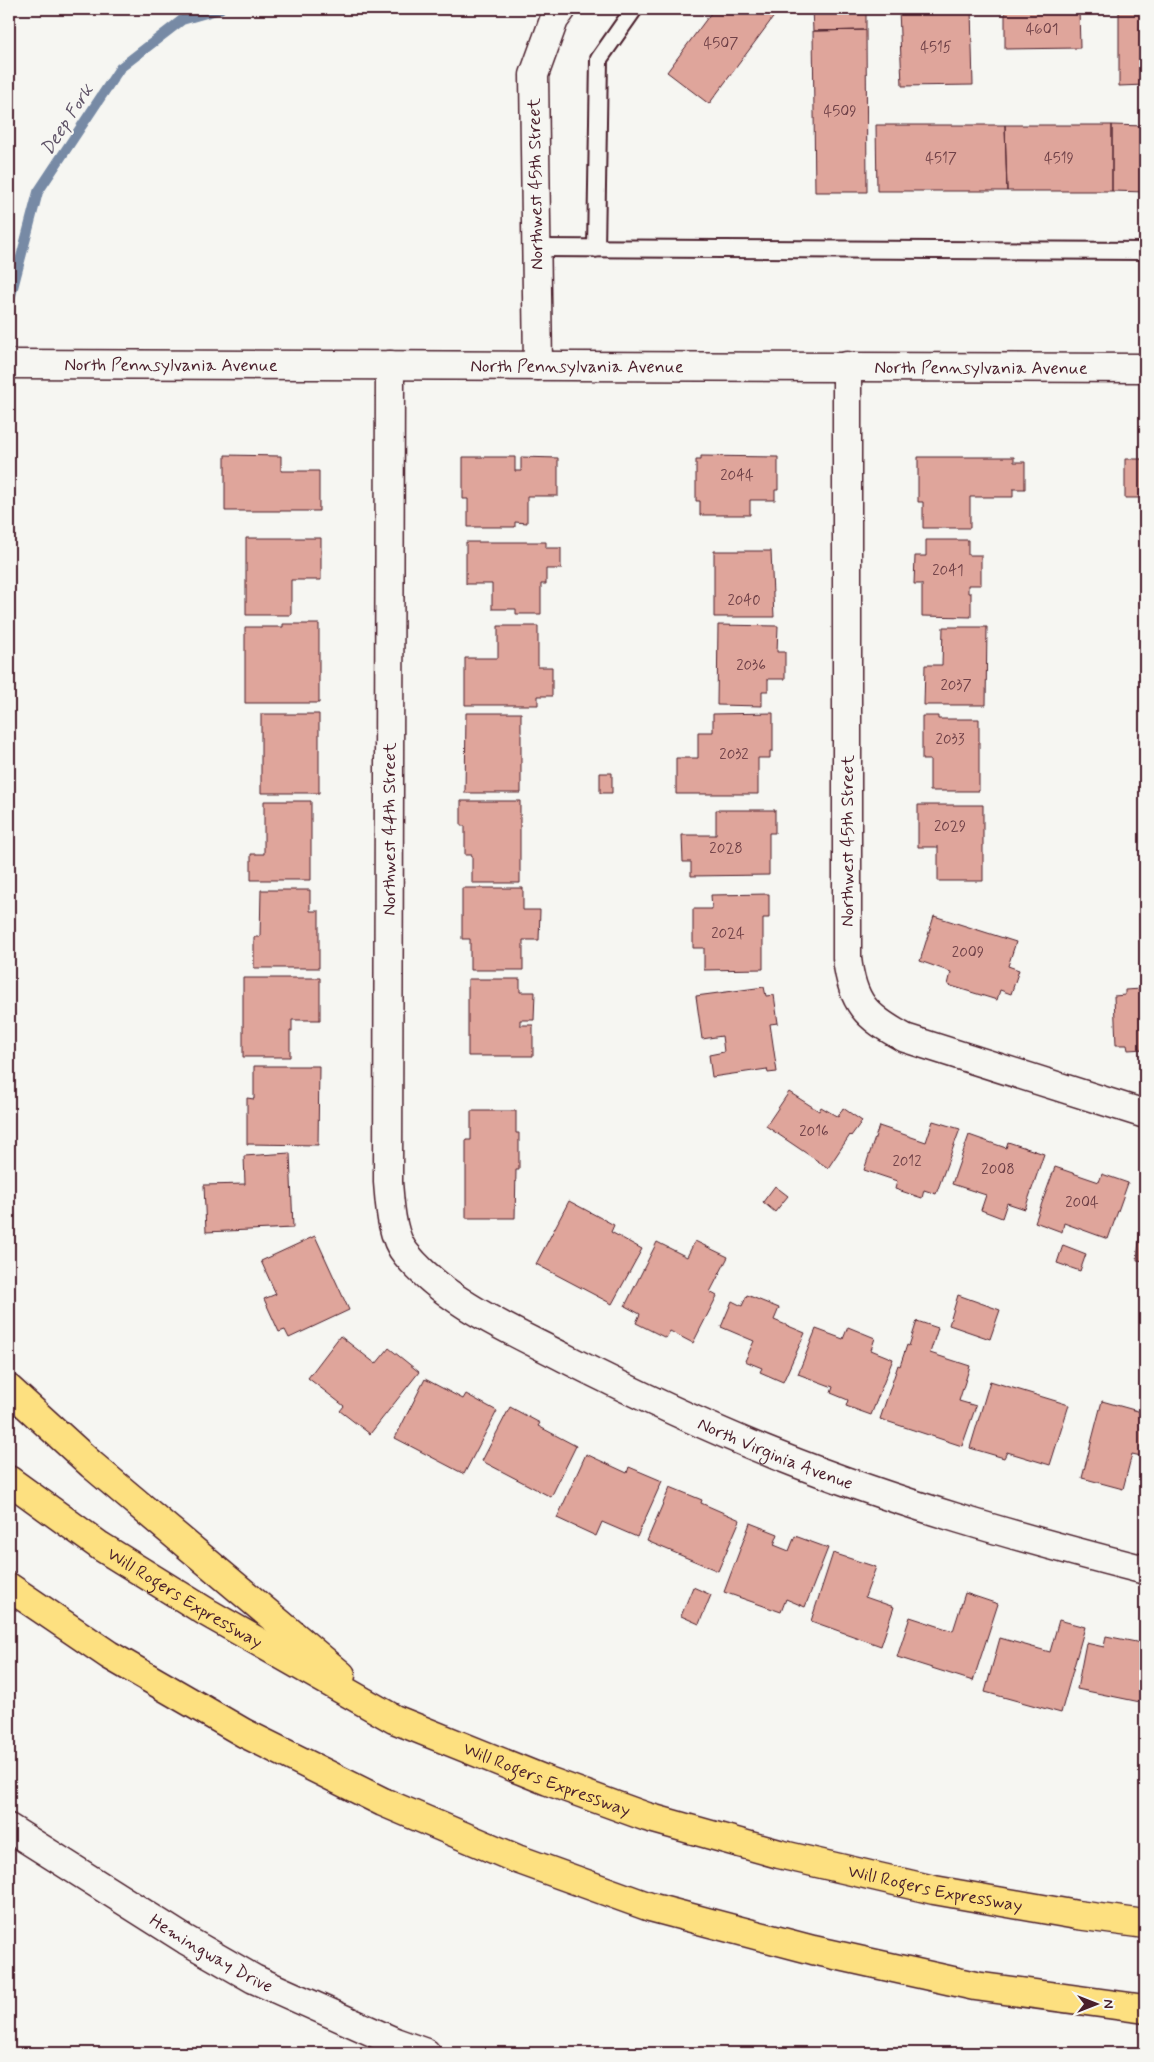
<svg xmlns="http://www.w3.org/2000/svg" width="1154" height="2062" font-family="Mynerve,sans-serif">
<style>
.lines{fill:none;stroke-linecap:round;stroke-linejoin:round}
.stream{stroke:#778aa5;stroke-width:10}
.building{fill:#dfa59b;stroke:#4a1f2b}
.service-casing{stroke:#4a1f2b;stroke-width:20}
.minor-casing{stroke:#4a1f2b;stroke-width:31}
.secondary-casing{stroke:#4a1f2b;stroke-width:31}
.motorway-casing{stroke:#4a1f2b;stroke-width:31}
.service{stroke:#f6f6f2;stroke-width:16}
.minor{stroke:#f6f6f2;stroke-width:28}
.secondary{stroke:#f6f6f2;stroke-width:28}
.motorway{stroke:#fde080;stroke-width:28}
.labels{text-anchor:middle;stroke-width:4.5;stroke-linejoin:round;paint-order:stroke}
.number-label{font-size:15px;fill:#6f4047}
.street-label{font-size:18px;fill:#4a1f2b;stroke:#f6f6f2}
.water-label{font-size:19px;font-style:italic;fill:#605468;stroke:#f6f6f2}
</style>
<rect width="100%" height="100%" fill="#f6f6f2"/>
<filter id="ink" filterUnits="userSpaceOnUse"><feTurbulence type="fractalNoise" baseFrequency=".02" numOctaves="2"/><feDisplacementMap in="SourceGraphic" scale="10" xChannelSelector="R" yChannelSelector="G"/><feConvolveMatrix kernelMatrix="1 2 1 2 8 2 1 2 1" color-interpolation-filters="sRGB"/></filter>
<g filter="url(#ink)">
<g class="lines">
<path class="stream" d="M9,303L38,192L120,68L182,20L220,9"/>
</g>
<path class="building" d="M714,9H767L775,15L709,104L667,72Z
M812,9H866V30L813,31Z
M899,9H971L973,85L902,86Z
M1005,9H1079L1080,48L1005,49Z
M1119,9H1145V85L1119,86Z
M866,30L867,192H815L813,31Z
M876,125H1005L1007,191H877Z
M1005,125H1112V191H1007Z
M1112,125L1145,126V192L1112,191Z
M225,455L281,456V471H319V511H225Z
M701,456L778,457V490H775V500H750V515H700V501H696V460H701Z
M463,457H515V471H521V457L558,458V496H527V523L515,522V527H468V499H463Z
M918,457H1014V462H1025V489H1013V497H970V528H923V502H918Z
M1125,459H1145V498H1125Z
M246,538H321V580H291V615H246Z
M926,540H968V555H981V585H968V593H971V617L922,616V584H914L915,556H926Z
M466,542H546V548H561V569H546V584H541V614H516V609H492V584H466Z
M714,551H771L774,617H714Z
M283,624H319V703H245V627H283Z
M718,625L778,626L777,652H785V679H768V691H762V706L717,705Z
M498,626H538V667H552V696H538V705H465V658H498Z
M943,627H987L986,705H924L925,665H942Z
M466,713H521V793H465Z
M773,713V751H770V758H758V794H676V758H698V732H713V714Z
M261,714H319V793H261Z
M922,716H938V719H979V791H930V760H922Z
M600,773H612V793H600Z
M264,801H311V880H251V854H264Z
M461,801H520V883H472V855H465V826H461Z
M918,805H983V881H938V847H918Z
M716,810H775V833H769V875L691,876V862H683L682,835H716Z
M462,888H523V910H540L539,940H523V970H470V939H462Z
M261,890H310V911H319V968H254V937H260Z
M769,894V918H763V969L704,970V948H693V909H712L711,895Z
M934,916L1016,942L1008,966L1019,970L1011,994L1000,990L997,1000L948,985L951,972L920,961Z
M1145,976V1049L1128,1050L1127,1045H1116L1114,996L1125,995V990L1142,989L1141,977Z
M243,978H320V1020H292V1031H290V1057H243Z
M468,979H520V992H535L534,1020H520V1025H533V1056H468Z
M764,987L766,996L774,995L778,1023L770,1024L777,1072L768,1073L767,1069L712,1077L709,1055L724,1052L722,1036L702,1039L696,996Z
M254,1066H319L318,1145L247,1144V1098L254,1099Z
M789,1092L819,1111L821,1107L838,1117L843,1108L862,1121L851,1136L850,1135L828,1168L766,1126Z
M471,1111H516V1133H519V1170H516L515,1218H466V1140H471Z
M933,1121L960,1129L936,1194L924,1190L922,1198L895,1189L897,1181L864,1170L879,1126L926,1142Z
M969,1135L1006,1148L1008,1142L1044,1154L1025,1209L1007,1203L1002,1218L981,1210L986,1195L952,1184Z
M290,1153L293,1228L206,1232L204,1185L245,1184L244,1156Z
M1055,1167L1099,1182L1102,1174L1128,1183L1108,1239L1064,1223L1062,1232L1035,1222Z
M775,1186L788,1196L775,1212L763,1202Z
M569,1201L614,1225L611,1232L642,1249L612,1304L536,1264Z
M1140,1232H1145V1261L1137,1260Z
M315,1236L349,1310L289,1338L285,1330L279,1332L264,1299L276,1294L261,1261Z
M695,1241L728,1257L710,1292L717,1296L693,1343L670,1331L666,1338L636,1323L640,1314L625,1306L657,1242L687,1257Z
M1063,1245L1086,1254L1080,1271L1057,1263Z
M747,1295L779,1308L774,1320L805,1333L783,1382L760,1372L762,1368L745,1361L754,1341L721,1327L732,1301L742,1306Z
M958,1295L1000,1310L990,1339L949,1325Z
M917,1321L938,1328L930,1353L970,1366L959,1401L976,1406L962,1446L880,1419L898,1365L900,1366L907,1345L909,1346Z
M848,1327L875,1338L871,1350L893,1359L871,1415L846,1406L848,1400L831,1393L833,1387L798,1374L816,1329L843,1339Z
M340,1336L376,1364L389,1348L419,1372L370,1434L340,1411L344,1406L308,1378Z
M425,1379L463,1399L466,1394L497,1411L464,1474L395,1438Z
M990,1381L1069,1405L1050,1465L1007,1452L1004,1458L970,1448Z
M1102,1401L1145,1413V1462L1140,1460L1141,1456L1132,1454L1123,1489L1082,1478Z
M510,1407L540,1423L538,1426L576,1446L551,1497L482,1461Z
M586,1454L627,1473L629,1467L662,1481L637,1537L602,1522L596,1536L557,1518Z
M670,1487L702,1500L701,1503L740,1520L718,1571L647,1541Z
M750,1523L778,1534L774,1545L789,1551L795,1536L828,1548L805,1607L786,1599L781,1612L724,1592Z
M833,1553L876,1567L865,1597L894,1607L881,1646L811,1621Z
M693,1587L711,1595L699,1624L681,1616Z
M965,1593L998,1604L973,1681L897,1657L910,1617L953,1631Z
M1059,1620L1085,1627L1061,1713L985,1692L1000,1638L1050,1652Z
M1106,1636L1141,1643L1142,1640L1145,1641V1703L1077,1689L1086,1643L1104,1647Z"/>
<g class="lines">
<defs>
<path id="service" d="M536,248L1145,251
M596,249L599,59L634,9"/>
<g id="minor">
<path id="s1" d="M390,365L388,1182C390,1205 391,1236 406,1254C446,1303 511,1330 565,1358C634,1393 704,1426 776,1455C896,1503 1020,1538 1145,1570"/>
<path d="M538,366L534,75L554,20L562,9"/>
<path d="M847,366V958C852,1003 866,1017 905,1038L1145,1114"/>
<path id="s2" d="M9,1828L186,1940L254,1979L395,2042L426,2053"/>
</g>
<g id="secondary">
<path id="s3" d="M9,364L1145,368"/>
</g>
<g id="motorway">
<path d="M9,1389L92,1465L341,1675"/>
<path id="s4" d="M9,1480L100,1546L208,1613L394,1719L548,1781L647,1817L779,1854L934,1890L1077,1915L1145,1924"/>
<path d="M9,1587L109,1655L244,1733L383,1802L517,1859L650,1907L813,1950L975,1986L1145,2009"/>
</g>
</defs>
<use href="#service" class="service-casing"/>
<use href="#minor" class="minor-casing"/>
<use href="#secondary" class="secondary-casing"/>
<use href="#motorway" class="motorway-casing"/>
<use href="#service" class="service"/>
<use href="#minor" class="minor"/>
<use href="#secondary" class="secondary"/>
<use href="#motorway" class="motorway"/>
</g>
</g>
<g class="labels">
<g class="number-label">
<text x="1042" y="34">4601</text>
<text x="721" y="48">4507</text>
<text x="936" y="52">4515</text>
<text x="840" y="116">4509</text>
<text x="941" y="163">4517</text>
<text x="1059" y="163">4519</text>
<text x="737" y="480">2044</text>
<text x="948" y="575">2041</text>
<text x="744" y="605">2040</text>
<text x="751" y="670">2036</text>
<text x="956" y="690">2037</text>
<text x="950" y="744">2033</text>
<text x="734" y="759">2032</text>
<text x="950" y="831">2029</text>
<text x="726" y="853">2028</text>
<text x="728" y="938">2024</text>
<text x="968" y="957">2009</text>
<text x="814" y="1136">2016</text>
<text x="907" y="1166">2012</text>
<text x="998" y="1174">2008</text>
<text x="1082" y="1207">2004</text>
</g>
<g class="street-label">
<text transform="translate(535 184) rotate(-91)" y="6">Northwest 45th Street</text>
<text dy="6" stroke="none"><textPath href="#s3" startOffset="162">North Pennsylvania Avenue</textPath></text>
<text dy="6" stroke="none"><textPath href="#s3" startOffset="568">North Pennsylvania Avenue</textPath></text>
<text dy="6" stroke="none"><textPath href="#s3" startOffset="972">North Pennsylvania Avenue</textPath></text>
<text transform="translate(389 829) rotate(-90)" y="6">Northwest 44th Street</text>
<text transform="translate(847 841) rotate(-90)" y="6">Northwest 45th Street</text>
<text dy="6" stroke="none"><textPath href="#s1" startOffset="1315">North Virginia Avenue</textPath></text>
<text dy="6" stroke="none"><textPath href="#s4" startOffset="212">Will Rogers Expressway</textPath></text>
<text dy="6" stroke="none"><textPath href="#s4" startOffset="618">Will Rogers Expressway</textPath></text>
<text dy="6" stroke="none"><textPath href="#s4" startOffset="1022">Will Rogers Expressway</textPath></text>
<text dy="6" stroke="none"><textPath href="#s2" startOffset="238">Hemingway Drive</textPath></text>
</g>
<g class="water-label">
<text transform="translate(66 119) rotate(-57)" y="7">Deep Fork</text>
</g>
</g>
<rect width="1154" height="2062" fill="none" stroke="#f6f6f2" stroke-width="30"/>
<rect x="15" y="15" width="1124" height="2032" fill="none" stroke="#4a1f2b" stroke-width="2" filter="url(#ink)"/>
<g transform="translate(1096 2004) rotate(90)" stroke="#f6f6f2" stroke-width="4" paint-order="stroke">
<path d="M0-4L9 19L0 12L-9 19Z" fill="#4a1f2b"/>
<text y="-8" font-size="14" font-weight="bold" text-anchor="middle" fill="#4a1f2b">N</text>
</g>
</svg>
